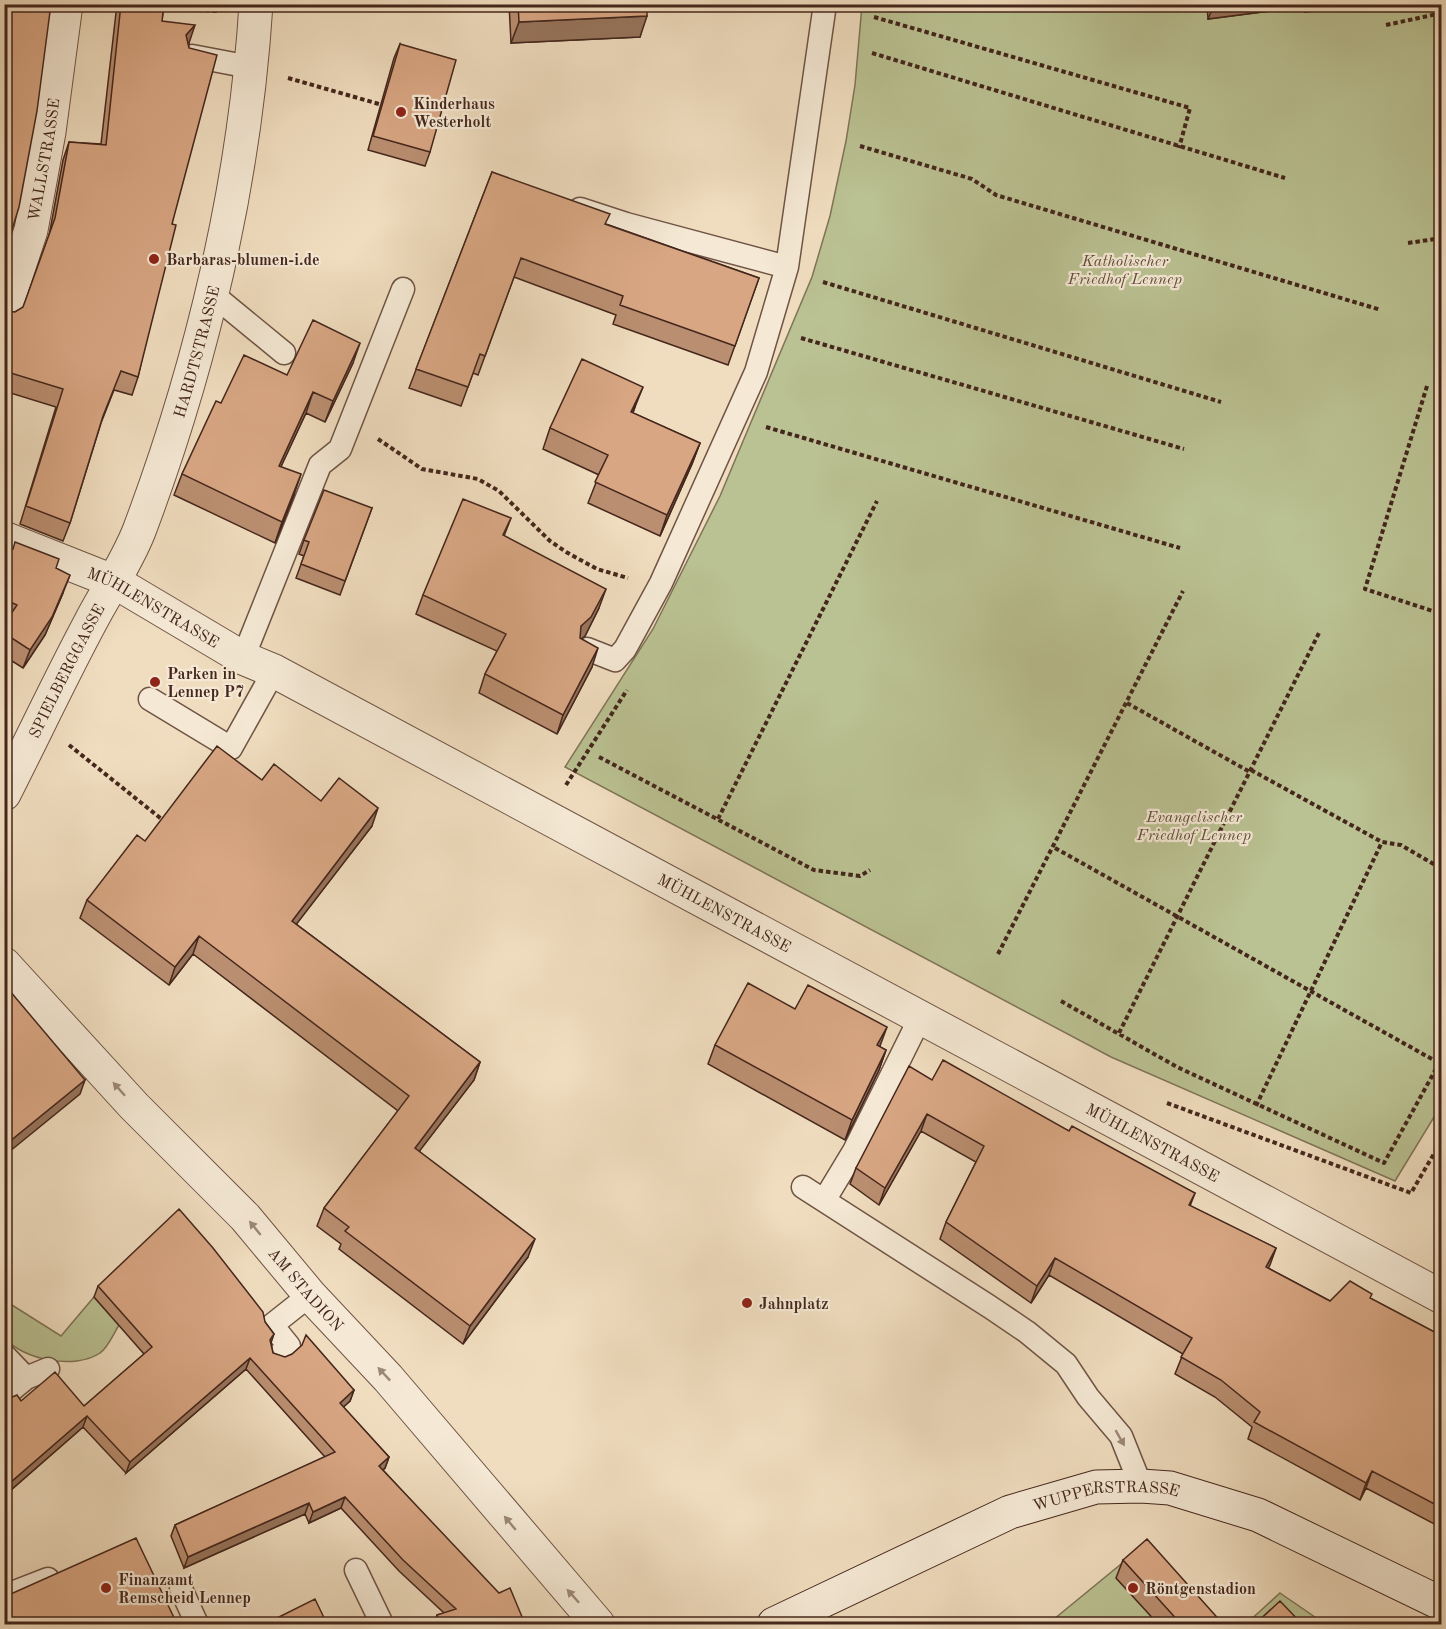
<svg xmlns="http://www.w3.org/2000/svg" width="1446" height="1629" font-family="'Old Standard TT',serif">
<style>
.green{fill:#bac192;stroke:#7f7457;stroke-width:1.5}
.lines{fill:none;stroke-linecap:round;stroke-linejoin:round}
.lane-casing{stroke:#6f5445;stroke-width:25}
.street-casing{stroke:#6f5445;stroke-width:35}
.secondary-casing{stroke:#44261c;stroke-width:35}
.path{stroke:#44261c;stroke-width:4;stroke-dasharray:4.5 3;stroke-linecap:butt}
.lane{stroke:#f5e9d5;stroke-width:22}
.street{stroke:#f5e9d5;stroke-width:33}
.secondary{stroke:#f5e9d5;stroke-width:33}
.wall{fill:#ba8f71;stroke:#44261c;stroke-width:1.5}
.shaded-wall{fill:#97745c;stroke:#44261c;stroke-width:1.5}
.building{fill:#d8a683;stroke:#44261c;stroke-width:1.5}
.oneway{fill:#9c8878}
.poi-dot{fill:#8f2418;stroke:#f5e9d5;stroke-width:2}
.labels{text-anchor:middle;stroke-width:4.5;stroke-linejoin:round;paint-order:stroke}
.poi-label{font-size:16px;font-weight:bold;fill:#44261c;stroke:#f5e9d5;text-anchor:start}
.street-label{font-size:16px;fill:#44261c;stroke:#f5e9d5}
.park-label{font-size:16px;font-style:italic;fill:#624d3a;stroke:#f5e9d5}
</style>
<rect width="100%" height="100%" fill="#f0ddbf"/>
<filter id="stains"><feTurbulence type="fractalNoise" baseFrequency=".00333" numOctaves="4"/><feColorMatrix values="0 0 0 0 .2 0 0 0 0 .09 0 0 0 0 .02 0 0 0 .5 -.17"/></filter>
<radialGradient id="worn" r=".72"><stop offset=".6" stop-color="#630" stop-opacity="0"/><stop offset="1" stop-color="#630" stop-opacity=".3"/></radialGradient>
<path class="green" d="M862,5H1441L1442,1104L1395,1181L1111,1057L565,767L653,629L720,496L812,277L830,216L846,141L855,85Z
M94,1297L119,1325C114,1333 108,1348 100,1353C75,1370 23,1360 5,1338L4,1300L61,1336Z
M1137,1551L1213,1624H1048Z
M1280,1593L1325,1624H1246Z"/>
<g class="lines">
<defs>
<path id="lane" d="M192,56L250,67
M580,209L626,224L787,267
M211,293L284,353
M587,649L615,660L625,649L661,583L756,372L787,267L825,4
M243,658L320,465L340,449L403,289
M150,699L231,748L274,671
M803,1187L990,1307L1027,1332L1066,1364L1088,1397L1121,1436L1141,1486
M825,1199L854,1151L920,1018
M4,1355L26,1378
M279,1355L289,1346L272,1325L310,1295
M4,1396L26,1378L48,1369
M356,1570L382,1624
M181,1589L197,1624
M4,1596L48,1579"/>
<g id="street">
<path id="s1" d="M4,312L31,230L49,132L66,4"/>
<path id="s2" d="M4,538L115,582L243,658L274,671L1442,1297"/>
<path id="s3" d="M4,794C33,737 60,679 90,623C106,592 126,564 139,531C202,364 245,182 256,4"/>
<path id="s4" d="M4,964L134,1106L245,1217L310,1295L388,1378L598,1624"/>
</g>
<g id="secondary">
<path id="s5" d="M774,1624L1010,1512L1096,1487L1141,1486L1170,1488L1258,1515L1442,1604"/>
</g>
</defs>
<use href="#lane" class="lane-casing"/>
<use href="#street" class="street-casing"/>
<use href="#secondary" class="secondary-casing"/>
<path class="path" d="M160,8L219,11
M874,17L1190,108L1179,148
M1386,25L1442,13
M872,53L1285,178
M288,78L379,104
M860,146L972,179L996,195L1381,310
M1408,243L1442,238
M823,282L1221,402
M801,338L1184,449
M1427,386L1365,589L1442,614
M766,427L1180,548
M378,439L422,469L478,479L499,491L550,541L566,552L597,569L628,578
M1127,703L1250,772
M69,745L164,821
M599,757L814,870L860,876L870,870
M1251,770L1382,842L1401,845L1442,869
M566,785L627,690
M718,819L877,501
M1055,848L1439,1063
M998,954L1183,591
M1061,1001L1177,1067L1384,1163L1442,1058
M1119,1033L1319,633
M1167,1103L1411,1193L1442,1140
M1256,1106L1382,842"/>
<use href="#lane" class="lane"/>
<use href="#street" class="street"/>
<use href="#secondary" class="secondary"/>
</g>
<path class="wall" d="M117,4H164L162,21L189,43L172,224L138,377L132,395L114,390L101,423L70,523L63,541L20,524L56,407L4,391V311L15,312L23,308L49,236L63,160L69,142L101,144Z
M509,4H671L647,7L640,37L511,43Z
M1207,4H1302L1301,7L1208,19Z
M1304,4H1358V6L1305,12Z
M400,44L430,152L425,166L368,150L394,58Z
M492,172L606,224L759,278L728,365L613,324L616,315L514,277L478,375L473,373L461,406L409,388Z
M353,363L325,422L306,413L281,466L294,495L275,543L174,495L182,474L221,403L287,375Z
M635,407L633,413L700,443L692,464L660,536L588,503L599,475L543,449L550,428Z
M372,508L340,595L296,578L304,556L299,554L304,540Z
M511,518L504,536L599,608L585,636L581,639L592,667L557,734L479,693L485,674L497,651L416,614L423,595Z
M4,545L56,568L63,593L45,635L23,668L4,656V624L7,621L4,620Z
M262,780L321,801L372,826L296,924L480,1062L474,1080L419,1151L528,1257L463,1344L339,1249L341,1244L317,1226L324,1208L398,1111L193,954L169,985L80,918L87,900L145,841Z
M795,1009L886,1050L879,1070L845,1140L708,1064L715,1045Z
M932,1080L1069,1131L1195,1193L1190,1206L1276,1248L1268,1268L1330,1301L1370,1298L1442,1336V1528L1366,1488L1360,1500L1248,1439L1252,1427L1215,1397L1175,1374L1183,1354L1049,1275L1031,1303L940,1239L946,1222L976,1162L921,1131L879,1205L850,1184L856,1168Z
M1442,1198V1216L1436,1212Z
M98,1286L265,1322L274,1334L271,1343L273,1353L354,1390L350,1401L343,1407L389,1457L385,1468L383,1470L525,1624H434L437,1615L444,1613L399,1571L341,1508L309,1523L305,1514L184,1568L171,1536L175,1525L325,1457L246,1369L126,1473L83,1427L4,1496V1396L21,1401L84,1406L144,1354L94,1297Z
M1123,1560L1223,1624H1158L1116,1578Z"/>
<path class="shaded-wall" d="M640,4H671L638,8Z
M1218,4H1302L1301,7L1208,19L1214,5Z
M1308,4H1358V6L1305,12Z
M647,16L640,37L511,43L519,22Z
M195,25L189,43L179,53L186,35Z
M360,343L353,363L325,422L333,401Z
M643,387L635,407L624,433L631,412Z
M313,392L306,413L272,486L279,466Z
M700,443L692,464L660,536L667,515Z
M301,474L294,495L275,543L282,522Z
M70,575L63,593L45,635L23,668L30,650Z
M606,589L599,608L585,636L574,645L581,626Z
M598,648L592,667L557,734L563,715Z
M378,808L372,826L285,939L292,921Z
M199,936L193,954L169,985L175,967Z
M887,1027L880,1046L877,1045Z
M886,1050L879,1070L845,1140L852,1120Z
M480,1062L474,1080L408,1166L415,1148Z
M85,1080L80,1094L4,1156V1146Z
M927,1114L921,1131L879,1205L885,1188Z
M535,1239L528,1257L463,1344L470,1326Z
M1276,1248L1270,1265L1260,1284L1266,1267Z
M1055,1258L1049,1275L1031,1303L1037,1286Z
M250,1358L246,1369L126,1473L130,1462Z
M354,1390L350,1401L336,1414L340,1403Z
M87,1416L83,1427L4,1496V1488Z
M389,1457L385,1468L375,1477L379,1466Z
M1372,1471L1366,1488L1360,1500L1366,1483Z
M345,1497L341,1508L309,1523L313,1512Z
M309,1503L305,1514L184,1568L188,1557Z"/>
<path class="building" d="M4,4H51L37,111L19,207L4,256Z
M121,4H164L162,21L195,25L186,35L189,48L217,55L172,224L176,225L138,377L121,371L103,416L70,523L26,506L63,389L4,371V311L15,312L23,307L55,218L69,142L106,145Z
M518,4H647V16L519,22Z
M400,44L456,60L430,152L373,136Z
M492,172L610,214L605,224L759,278L735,346L620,305L623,296L521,258L485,356L480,354L468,387L416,369Z
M313,320L360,343L333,401L313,392L279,466L301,474L282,522L182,474L216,401L221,403L244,355L287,375Z
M582,359L643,387L631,412L700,443L667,515L595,482L608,455L550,428Z
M324,490L372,508L345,581L301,564L309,542L304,540Z
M463,499L511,518L503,535L606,589L591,617L581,626L580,638L598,648L563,715L485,674L506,634L423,595Z
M15,542L59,559L56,568L70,575L52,617L30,650L4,633V624L17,605L4,599V545L13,549Z
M217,746L262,780L274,764L321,801L339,778L378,808L292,921L480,1062L415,1148L535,1239L470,1326L345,1231L349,1227L324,1208L409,1096L199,936L175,967L87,900L137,835L145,841Z
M748,983L795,1009L808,985L887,1027L877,1045L886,1050L852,1120L715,1045Z
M4,984L85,1080L4,1146Z
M943,1060L1069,1131L1072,1126L1195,1193L1189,1205L1276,1248L1266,1267L1330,1301L1350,1281L1372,1294L1370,1298L1442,1336V1508L1372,1471L1366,1483L1254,1422L1260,1412L1221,1380L1181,1357L1192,1338L1055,1258L1037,1286L946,1222L984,1146L927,1114L885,1188L856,1168L909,1066L932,1080Z
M179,1209L213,1248L263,1312L265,1322L274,1334L270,1340L273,1353L285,1357L292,1354L302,1345L306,1335L354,1390L340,1403L389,1457L379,1466L499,1593L510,1588L525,1624H441L437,1615L456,1609L403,1560L345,1497L313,1512L309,1503L188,1557L175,1525L335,1452L250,1358L130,1462L87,1416L4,1488V1396L10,1398L17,1395L21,1401L55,1372L84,1406L152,1347L98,1286Z
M136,1538L177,1624H4V1597Z
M1147,1539L1223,1624H1181L1123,1560Z
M315,1599L327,1624H265Z
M1280,1601L1302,1624H1255Z"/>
<defs><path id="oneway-solid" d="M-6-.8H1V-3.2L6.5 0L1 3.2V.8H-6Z" transform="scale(1.5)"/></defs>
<g class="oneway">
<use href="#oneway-solid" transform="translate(119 1089) rotate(-132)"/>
<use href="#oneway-solid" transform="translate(255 1228) rotate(-129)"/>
<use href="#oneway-solid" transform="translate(384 1374) rotate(-133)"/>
<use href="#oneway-solid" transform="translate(1120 1438) rotate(60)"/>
<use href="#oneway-solid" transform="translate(510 1523) rotate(-130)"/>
<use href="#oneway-solid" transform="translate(573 1596) rotate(-132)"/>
</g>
<g class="poi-dot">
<circle cx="401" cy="112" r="6"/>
<circle cx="154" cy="259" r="6"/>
<circle cx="155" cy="682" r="6"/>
<circle cx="747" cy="1303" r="6"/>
<circle cx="106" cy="1588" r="6"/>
<circle cx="1133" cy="1588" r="6"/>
</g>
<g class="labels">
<g class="poi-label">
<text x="413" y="109">Kinderhaus<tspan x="413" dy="18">Westerholt</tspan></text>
<text x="166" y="265">Barbaras-blumen-i.de</text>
<text x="167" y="679">Parken in<tspan x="167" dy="18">Lennep P7</tspan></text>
<text x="759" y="1309">Jahnplatz</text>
<text x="118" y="1585">Finanzamt<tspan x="118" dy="18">Remscheid Lennep</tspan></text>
<text x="1145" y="1594">Röntgenstadion</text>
</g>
<g class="street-label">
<text dy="6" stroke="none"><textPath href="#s1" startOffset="158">WALLSTRASSE</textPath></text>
<text dy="6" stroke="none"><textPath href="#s3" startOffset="484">HARDTSTRASSE</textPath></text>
<text dy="6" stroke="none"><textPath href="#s2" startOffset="165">MÜHLENSTRASSE</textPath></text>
<text dy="6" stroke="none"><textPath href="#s3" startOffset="138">SPIELBERGGASSE</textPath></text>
<text dy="6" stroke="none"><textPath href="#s2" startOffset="813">MÜHLENSTRASSE</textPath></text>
<text dy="6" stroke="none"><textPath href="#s2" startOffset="1299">MÜHLENSTRASSE</textPath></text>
<text dy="6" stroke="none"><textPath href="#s4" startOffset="444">AM STADION</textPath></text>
<text dy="6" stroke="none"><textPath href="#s5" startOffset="360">WUPPERSTRASSE</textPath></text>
</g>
<g class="park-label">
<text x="1125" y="266">Katholischer<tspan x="1125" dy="18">Friedhof Lennep</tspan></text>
<text x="1194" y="822">Evangelischer<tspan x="1194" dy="18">Friedhof Lennep</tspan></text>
</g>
</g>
<rect width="1446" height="1629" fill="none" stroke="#f0ddbf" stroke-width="24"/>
<rect x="6" y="6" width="1434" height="1617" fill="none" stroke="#44261c" stroke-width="3"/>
<rect x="12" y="12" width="1422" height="1605" fill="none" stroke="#44261c" stroke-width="1.5"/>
<rect width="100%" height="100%" filter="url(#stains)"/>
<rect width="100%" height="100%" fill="url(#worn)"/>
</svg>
